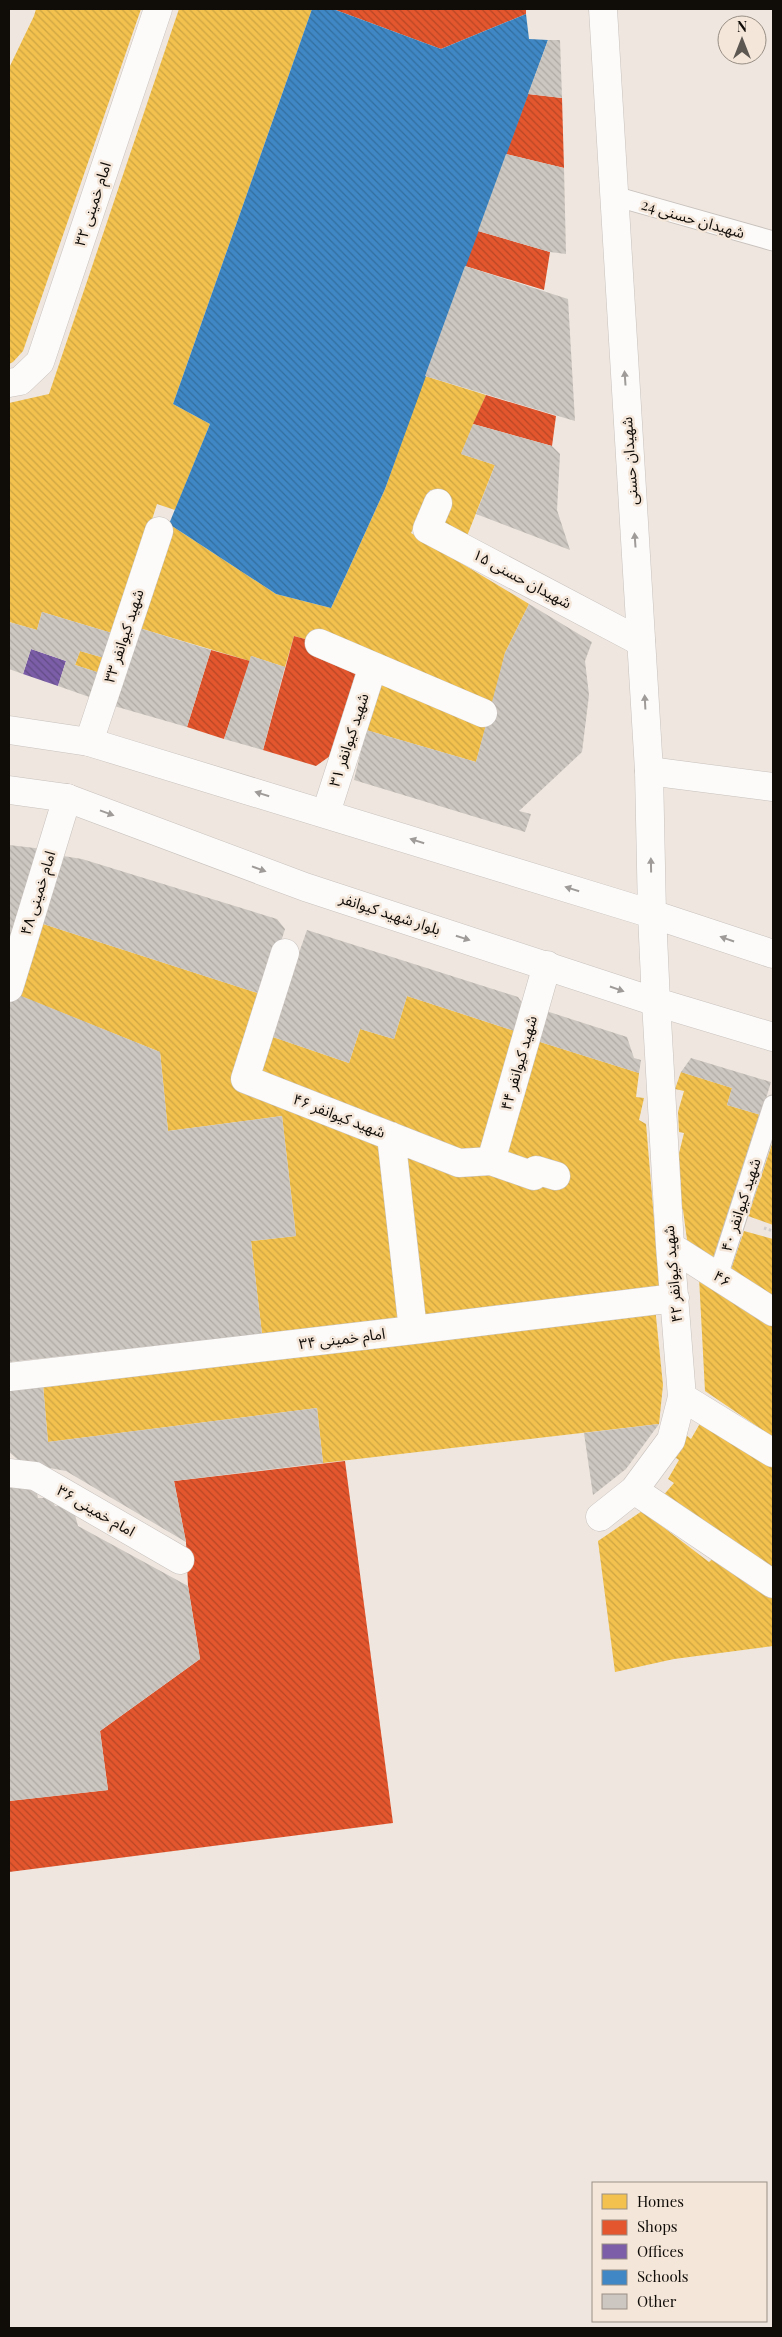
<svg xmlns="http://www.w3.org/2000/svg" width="782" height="2337" font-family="'Playfair Display','Noto Sans Arabic',serif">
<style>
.homes{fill:url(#homes-back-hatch)}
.shops{fill:url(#shops-back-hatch)}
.offices{fill:url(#offices-back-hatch)}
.schools{fill:url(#schools-back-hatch)}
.building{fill:url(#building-back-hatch)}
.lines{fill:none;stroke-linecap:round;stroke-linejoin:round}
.lane-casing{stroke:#c8c1bc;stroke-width:21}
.street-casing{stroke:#c8c1bc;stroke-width:29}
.secondary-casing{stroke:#c8c1bc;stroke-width:29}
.path{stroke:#d1cecc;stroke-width:3;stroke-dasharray:2.5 2.5;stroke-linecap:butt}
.lane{stroke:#fcfbfa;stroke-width:19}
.street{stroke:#fcfbfa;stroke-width:28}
.secondary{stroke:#fcfbfa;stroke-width:28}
.oneway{fill:#9e9b99}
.labels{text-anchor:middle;stroke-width:5;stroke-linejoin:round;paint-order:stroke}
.street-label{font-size:15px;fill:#100c08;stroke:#f4e6d9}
</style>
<defs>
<pattern id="homes-back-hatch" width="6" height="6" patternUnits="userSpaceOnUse" patternTransform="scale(1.25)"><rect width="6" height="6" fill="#f2c14e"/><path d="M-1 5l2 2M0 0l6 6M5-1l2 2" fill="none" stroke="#cea543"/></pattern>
<pattern id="shops-back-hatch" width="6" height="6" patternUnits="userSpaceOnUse" patternTransform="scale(1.25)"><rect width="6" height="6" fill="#e4572e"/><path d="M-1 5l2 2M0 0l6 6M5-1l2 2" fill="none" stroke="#b74625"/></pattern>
<pattern id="offices-back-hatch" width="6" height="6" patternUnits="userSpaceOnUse" patternTransform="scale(1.25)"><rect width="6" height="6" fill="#7b5ea7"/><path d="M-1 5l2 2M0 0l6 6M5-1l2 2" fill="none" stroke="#634c86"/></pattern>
<pattern id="schools-back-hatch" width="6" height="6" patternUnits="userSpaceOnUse" patternTransform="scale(1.25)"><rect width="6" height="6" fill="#3f88c5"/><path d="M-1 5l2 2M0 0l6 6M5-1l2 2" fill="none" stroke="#336e9e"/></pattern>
<pattern id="building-back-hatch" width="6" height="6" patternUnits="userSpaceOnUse" patternTransform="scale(1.25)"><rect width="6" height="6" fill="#cdc7c1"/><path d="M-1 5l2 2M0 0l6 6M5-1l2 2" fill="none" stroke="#afaaa4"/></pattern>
</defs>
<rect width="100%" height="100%" fill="#eee6df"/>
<path class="homes" d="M36,9H141L23,351L13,362L9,364V68L34,16Z
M179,9H312L173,404L210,424L175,510L157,504L115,634L42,612L37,630L9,622V403L49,394Z
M425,376L486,395L461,454L495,465L467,536L443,523L450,501L430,490L411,533L529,604L505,653L491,711L316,642L294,636L285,667L251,656L250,661L139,628L169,524L276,594L331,608L385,489Z
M80,651L108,659L103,674L75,665Z
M379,675L487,722L476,762L366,730Z
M37,922L264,995L235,1082L382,1142L404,1319L262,1334L251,1241L296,1236L282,1116L168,1131L160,1052L15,994Z
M407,996L518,1032L484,1151L464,1157L257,1075L270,1036L349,1063L360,1029L394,1039Z
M537,1041L639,1073L636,1097L644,1098L639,1120L646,1124L660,1290L420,1320L401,1151L502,1158Z
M681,1072L732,1088L727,1105L761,1115L722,1247L709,1262L688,1247L683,1210L677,1203L681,1180L673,1178L684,1133L679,1132L678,1112L684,1091L675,1089Z
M773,1141V1225L748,1216Z
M744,1231L773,1239V1304L729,1275Z
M699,1277L773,1324V1437L705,1391Z
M655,1307L663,1385L659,1424L323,1463L317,1408L48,1442L43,1385Z
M702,1420L773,1460V1575L661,1498L674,1483L668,1479L679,1460L673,1456L686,1435L691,1439Z
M642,1511L709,1562L717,1555L773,1592V1646L674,1659L615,1672L598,1541Z"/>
<path class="shops" d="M333,9H526V14L441,49Z
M528,94L562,98L564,168L506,154Z
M478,231L550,252L544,290L465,266Z
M486,395L556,416L552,446L473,424Z
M294,636L316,642L361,674L330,756L316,766L263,750Z
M211,650L250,661L224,739L187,727Z
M345,1461L393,1823L9,1872V1801L108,1790L100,1731L200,1659L188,1586L186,1542L174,1481Z"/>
<path class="offices" d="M31,649L66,661L58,686L23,674Z"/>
<path class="schools" d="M312,9H333L441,49L526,14L529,39L548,40L385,489L331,608L276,594L169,524L210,424L173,404Z"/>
<path class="building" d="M548,40H560L562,98L528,94Z
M506,154L564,168L566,254L550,252L478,231Z
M465,266L568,299L575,421L425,376Z
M473,424L552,446L560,454L557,510L570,550L476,514L495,465L461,454Z
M529,604L592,642L585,661L589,695L582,752L519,811L531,814L525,832L354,780L366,730L476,762L505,653Z
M42,612L115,634L108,659L80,651L75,665L103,674L95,699L58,686L66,661L31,649L23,674L9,669V622L37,630Z
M139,628L211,650L187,727L114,706Z
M251,656L285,667L263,750L224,739Z
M9,845L43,849L9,957Z
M57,855L82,859L277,919L285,929L264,995L37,922Z
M307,930L518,997L525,1007L518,1032L407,996L394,1039L360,1029L349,1063L270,1036Z
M9,991L160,1052L168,1131L282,1116L296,1236L251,1241L262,1334L9,1362Z
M546,1011L627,1037L634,1058L641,1060L639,1073L537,1041Z
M691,1058L771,1082L761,1115L727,1105L732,1088L681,1072Z
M43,1385L48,1442L317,1408L323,1463L174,1481L186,1542L66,1471L22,1463L9,1452V1390Z
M659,1424L626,1469L593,1495L584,1433Z
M9,1479L35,1482L38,1498H52L55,1506L72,1504L78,1526L188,1586L200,1659L100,1731L108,1790L9,1801Z"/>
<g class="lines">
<defs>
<path id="lane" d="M614,196L773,241
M718,1276L773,1105"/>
<path id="street" d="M9,383L20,381L40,362L158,9
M438,503L427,529L641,642
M319,643L483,713
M89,742L159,531
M649,771L773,787
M326,813L373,666
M285,953L245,1079L459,1163L491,1161L534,1176L536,1170L556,1176
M9,988L67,798
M391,1136L413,1330
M491,1161L547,965
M670,1246L773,1312
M9,1377L413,1330L675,1298
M682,1397L773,1453
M9,1473L35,1476L180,1560
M634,1490L773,1584
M600,1517L634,1490L671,1440L682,1397L670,1246L656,1002"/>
<path id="secondary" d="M603,9L649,771L652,914L656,1002
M9,730L89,742L652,914L773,954
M9,790L67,798L305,887L656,1002L773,1037"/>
</defs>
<use href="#lane" class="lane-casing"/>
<use href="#street" class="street-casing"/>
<use href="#secondary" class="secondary-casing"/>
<path class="path" d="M764,1228L773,1231"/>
<use href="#lane" class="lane"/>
<use href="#street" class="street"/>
<use href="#secondary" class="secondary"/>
</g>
<defs><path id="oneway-solid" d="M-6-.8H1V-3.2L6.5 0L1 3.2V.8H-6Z" transform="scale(1.25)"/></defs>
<g class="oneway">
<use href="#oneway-solid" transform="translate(625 378) rotate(-94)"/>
<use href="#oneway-solid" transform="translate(635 540) rotate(-94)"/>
<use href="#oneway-solid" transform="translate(645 702) rotate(-93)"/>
<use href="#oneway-solid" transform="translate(262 794) rotate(-163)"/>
<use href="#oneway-solid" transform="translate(107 813) rotate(20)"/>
<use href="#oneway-solid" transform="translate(417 841) rotate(-163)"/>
<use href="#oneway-solid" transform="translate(651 865) rotate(-91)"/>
<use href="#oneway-solid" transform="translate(259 869) rotate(20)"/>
<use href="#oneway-solid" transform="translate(572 889) rotate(-163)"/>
<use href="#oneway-solid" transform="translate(463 938) rotate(18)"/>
<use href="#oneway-solid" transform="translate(727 939) rotate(-161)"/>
<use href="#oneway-solid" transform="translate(617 989) rotate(19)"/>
</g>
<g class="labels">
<g class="street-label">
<text transform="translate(93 204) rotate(-72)" y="5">امام خمینی ۳۲</text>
<text transform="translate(693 219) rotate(16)" y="5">شهیدان حسنی 24</text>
<text transform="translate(630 461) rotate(-94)" y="5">شهیدان حسنی</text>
<text transform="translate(522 579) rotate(28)" y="5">شهیدان حسنی ۱۵</text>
<text transform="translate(124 636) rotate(-72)" y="5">شهید کیوانفر ۳۳</text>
<text transform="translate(349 740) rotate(-72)" y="5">شهید کیوانفر ۳۱</text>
<text transform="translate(38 893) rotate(-73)" y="5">امام خمینی ۴۸</text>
<text transform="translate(390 914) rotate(18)" y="5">بلوار شهید کیوانفر</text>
<text transform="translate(519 1063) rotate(-74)" y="5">شهید کیوانفر ۴۴</text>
<text transform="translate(339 1116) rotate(21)" y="5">شهید کیوانفر ۴۶</text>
<text transform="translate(741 1205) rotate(-72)" y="5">شهید کیوانفر ۴۰</text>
<text transform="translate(673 1274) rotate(-95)" y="5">شهید کیوانفر ۴۲</text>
<text transform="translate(722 1279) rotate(33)" y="5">۴۶</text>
<text transform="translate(342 1339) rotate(-7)" y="5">امام خمینی ۳۴</text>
<text transform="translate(96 1511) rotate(30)" y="5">امام خمینی ۳۶</text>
</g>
</g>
<rect width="782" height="2337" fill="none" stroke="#100c08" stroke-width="20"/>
<rect x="592" y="2182" width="175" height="140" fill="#f4e6d9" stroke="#998f85"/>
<rect x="602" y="2194" width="25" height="15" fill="#f2c14e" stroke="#998f85"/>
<text x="637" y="2207" font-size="15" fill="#100c08">Homes</text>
<rect x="602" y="2220" width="25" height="15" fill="#e4572e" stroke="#998f85"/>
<text x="637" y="2232" font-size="15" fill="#100c08">Shops</text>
<rect x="602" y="2244" width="25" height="15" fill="#7b5ea7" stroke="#998f85"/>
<text x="637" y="2257" font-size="15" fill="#100c08">Offices</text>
<rect x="602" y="2270" width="25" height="15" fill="#3f88c5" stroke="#998f85"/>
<text x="637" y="2282" font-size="15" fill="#100c08">Schools</text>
<rect x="602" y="2294" width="25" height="15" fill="#cdc7c1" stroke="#998f85"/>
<text x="637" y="2307" font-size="15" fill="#100c08">Other</text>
<g transform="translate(742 40)"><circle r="24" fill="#f4e6d9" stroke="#998f85"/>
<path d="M0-4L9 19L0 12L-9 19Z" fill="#5e5853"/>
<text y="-8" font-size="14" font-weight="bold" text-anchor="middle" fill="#100c08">N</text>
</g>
</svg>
